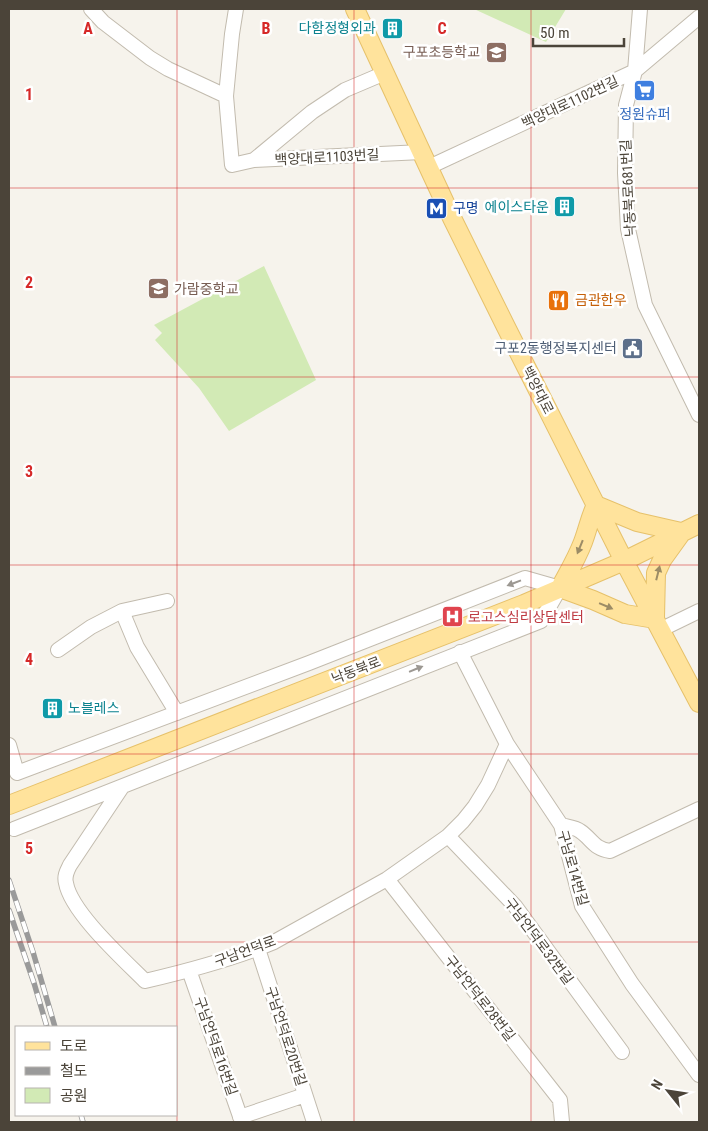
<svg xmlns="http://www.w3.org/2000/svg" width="708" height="1131" font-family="'Roboto Condensed','Noto Sans KR',sans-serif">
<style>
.green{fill:#d2eab5}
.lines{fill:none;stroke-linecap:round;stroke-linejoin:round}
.minor-casing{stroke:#c2bbae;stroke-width:16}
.major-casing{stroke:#e6c16a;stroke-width:20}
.minor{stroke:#fff;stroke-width:14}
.major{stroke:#ffe39c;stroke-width:18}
.rail-casing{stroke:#9a9a9a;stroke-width:5.5}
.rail{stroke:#fff;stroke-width:4;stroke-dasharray:11;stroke-linecap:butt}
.oneway{fill:#9c8c66}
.oneway2{fill:#9c9892}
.grid{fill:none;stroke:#d62828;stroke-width:1;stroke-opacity:0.55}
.labels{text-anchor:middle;stroke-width:5;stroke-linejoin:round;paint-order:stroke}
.culture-label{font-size:14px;fill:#0d838f;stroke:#fff;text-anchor:end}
.education-label{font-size:14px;fill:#785e54;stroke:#fff;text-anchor:end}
.street-label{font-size:14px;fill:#4b4439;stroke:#fff}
.shop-label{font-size:14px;fill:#366cbe;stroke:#fff}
.transit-label{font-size:14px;fill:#164399;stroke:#fff;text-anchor:start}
.food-label{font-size:14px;fill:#c56008;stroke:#fff;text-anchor:start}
.service-label{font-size:14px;fill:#4e5e75;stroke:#fff;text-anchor:end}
.health-label{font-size:14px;fill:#be3a42;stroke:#fff;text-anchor:start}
.grid-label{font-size:16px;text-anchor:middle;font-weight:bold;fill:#d62828;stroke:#fff;stroke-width:5;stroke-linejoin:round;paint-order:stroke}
</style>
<rect width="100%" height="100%" fill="#f6f3ec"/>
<path class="green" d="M474,9H566L546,42Z
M264,266L316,380L229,431L199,388L155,340L162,333L154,325Z"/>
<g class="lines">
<defs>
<path id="minor" d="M91,9L103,22L150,58L168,69L226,96
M236,9L232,34L226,96L232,165L254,160L422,152
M640,9L635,71L626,105L625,173L628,229L645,305L699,415
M254,160L312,112L345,90L385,73
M429,167L635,71L699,17
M167,601L122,611L137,647L177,713
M660,630L699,611
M58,650L91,627L122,611
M460,652L507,744L561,825L582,906L632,984L699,1075
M9,745L17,773L309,663L525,578L560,588L541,621L14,829
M122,787L70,865C67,871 64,876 66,883C71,912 123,959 145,981C188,971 233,959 274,942L387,879L448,836L463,821L475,806L488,785L507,744
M561,825C567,827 575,827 580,831C592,839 594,849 610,851L699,809
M448,836L515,906L622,1052
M387,879L560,1100L562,1122
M258,949L314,1122
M189,970L242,1122
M240,1117L305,1095"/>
<path id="major" d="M355,9L452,218L506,327L624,561L699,703
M596,505L637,522L681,532
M560,588L593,600L625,614L655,619
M560,588C568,573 577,558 583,542C588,529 590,517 596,505
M655,617L656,573L662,560L680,535
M9,805L524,604L624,561L699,524"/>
</defs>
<use href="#minor" class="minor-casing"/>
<use href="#major" class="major-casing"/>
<use href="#minor" class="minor"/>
<use href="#major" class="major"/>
<defs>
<path id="rail" d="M9,880L33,952L55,1027
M9,910L34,983L47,1027
M81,1115L83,1122"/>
</defs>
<use href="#rail" class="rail-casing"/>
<use href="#rail" class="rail"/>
</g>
<defs><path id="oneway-solid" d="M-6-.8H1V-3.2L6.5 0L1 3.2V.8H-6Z" transform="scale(1.25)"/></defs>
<g class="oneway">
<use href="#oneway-solid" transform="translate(580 547) rotate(112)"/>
<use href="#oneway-solid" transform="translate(658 573) rotate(-76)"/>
<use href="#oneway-solid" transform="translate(606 606) rotate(23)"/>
</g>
<g class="oneway2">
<use href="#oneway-solid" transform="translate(514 583) rotate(159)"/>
<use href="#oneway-solid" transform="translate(416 669) rotate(-22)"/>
</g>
<path class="grid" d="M177,9V1122M354,9V1122M531,9V1122M9,188H699M9,377H699M9,565H699M9,754H699M9,942H699"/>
<defs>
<symbol id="building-square" viewBox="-11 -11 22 22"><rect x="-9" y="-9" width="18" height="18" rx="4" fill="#0f9aa8" stroke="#fff"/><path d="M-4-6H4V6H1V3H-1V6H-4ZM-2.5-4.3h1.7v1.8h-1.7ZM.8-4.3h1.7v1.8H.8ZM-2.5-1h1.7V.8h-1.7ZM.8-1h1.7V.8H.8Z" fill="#fff"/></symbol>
<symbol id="school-square" viewBox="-11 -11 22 22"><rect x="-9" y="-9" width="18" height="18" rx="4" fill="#8d6e63" stroke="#fff"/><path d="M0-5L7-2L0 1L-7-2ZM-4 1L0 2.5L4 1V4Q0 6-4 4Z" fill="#fff"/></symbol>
<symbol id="supermarket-square" viewBox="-11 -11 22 22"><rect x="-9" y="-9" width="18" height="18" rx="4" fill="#3f7fe0" stroke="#fff"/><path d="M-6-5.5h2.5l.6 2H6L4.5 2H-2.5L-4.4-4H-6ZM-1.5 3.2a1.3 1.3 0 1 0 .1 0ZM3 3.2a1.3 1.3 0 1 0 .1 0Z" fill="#fff"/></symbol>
<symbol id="metro-square" viewBox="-11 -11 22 22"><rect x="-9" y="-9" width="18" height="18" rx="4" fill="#1a4fb4" stroke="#fff"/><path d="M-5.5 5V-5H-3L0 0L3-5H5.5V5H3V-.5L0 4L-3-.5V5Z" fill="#fff"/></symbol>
<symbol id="restaurant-square" viewBox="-11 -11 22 22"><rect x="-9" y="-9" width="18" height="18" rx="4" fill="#e8710a" stroke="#fff"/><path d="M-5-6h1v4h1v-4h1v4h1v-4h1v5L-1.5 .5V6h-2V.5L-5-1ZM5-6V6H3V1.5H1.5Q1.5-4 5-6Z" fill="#fff"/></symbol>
<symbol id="civic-square" viewBox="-11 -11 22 22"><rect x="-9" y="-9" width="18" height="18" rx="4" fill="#5c6f8a" stroke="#fff"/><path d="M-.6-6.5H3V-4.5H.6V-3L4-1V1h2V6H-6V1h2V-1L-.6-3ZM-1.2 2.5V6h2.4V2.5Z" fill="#fff"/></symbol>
<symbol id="hospital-square" viewBox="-11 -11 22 22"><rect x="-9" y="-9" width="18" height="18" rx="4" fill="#e0444e" stroke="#fff"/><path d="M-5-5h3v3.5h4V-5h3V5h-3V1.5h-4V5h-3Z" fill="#fff"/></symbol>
</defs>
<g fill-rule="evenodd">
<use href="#building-square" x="380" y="16" width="25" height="25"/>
<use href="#school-square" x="484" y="40" width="25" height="25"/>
<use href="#supermarket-square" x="632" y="78" width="25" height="25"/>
<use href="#building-square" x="552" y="194" width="25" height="25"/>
<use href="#metro-square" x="424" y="196" width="25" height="25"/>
<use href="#school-square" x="146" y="276" width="25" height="25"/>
<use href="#restaurant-square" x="546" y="288" width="25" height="25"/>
<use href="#civic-square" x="620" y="336" width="25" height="25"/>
<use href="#hospital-square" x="440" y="604" width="25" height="25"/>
<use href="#building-square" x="40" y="696" width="25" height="25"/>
</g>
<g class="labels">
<g class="culture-label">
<text x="376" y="33">다함정형외과</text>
<text x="549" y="212">에이스타운</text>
<text x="68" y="713" text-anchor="start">노블레스</text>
</g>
<g class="education-label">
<text x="480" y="57">구포초등학교</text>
<text x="174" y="294" text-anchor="start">가람중학교</text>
</g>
<g class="street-label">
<text transform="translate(570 102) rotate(-25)" y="5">백양대로1102번길</text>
<text transform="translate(327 157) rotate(-3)" y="5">백양대로1103번길</text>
<text transform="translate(628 188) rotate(-93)" y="5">낙동북로681번길</text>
<text transform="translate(538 390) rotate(63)" y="5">백양대로</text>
<text transform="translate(356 670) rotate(-21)" y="5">낙동북로</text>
<text transform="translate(573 868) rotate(74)" y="5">구남로14번길</text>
<text transform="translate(539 941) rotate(53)" y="5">구남언덕로32번길</text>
<text transform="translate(245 951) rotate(-20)" y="5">구남언덕로</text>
<text transform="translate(480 998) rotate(52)" y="5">구남언덕로28번길</text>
<text transform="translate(286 1036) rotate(72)" y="5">구남언덕로20번길</text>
<text transform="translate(216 1046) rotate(71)" y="5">구남언덕로16번길</text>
</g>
<g class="shop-label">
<text x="645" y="119">정원슈퍼</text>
</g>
<g class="transit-label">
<text x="453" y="213">구명</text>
</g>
<g class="food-label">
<text x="575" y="305">금관한우</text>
</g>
<g class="service-label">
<text x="617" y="353">구포2동행정복지센터</text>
</g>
<g class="health-label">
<text x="468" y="622">로고스심리상담센터</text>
</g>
</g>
<g class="grid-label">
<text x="88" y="34">A</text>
<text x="266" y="34">B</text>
<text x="442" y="34">C</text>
<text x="29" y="100">1</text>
<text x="29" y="288">2</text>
<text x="29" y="477">3</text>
<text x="29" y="665">4</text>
<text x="29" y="854">5</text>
</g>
<rect width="708" height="1131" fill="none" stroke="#4b4439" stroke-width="20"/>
<rect x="15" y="1026" width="162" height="90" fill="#ffffff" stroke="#b7b4b0"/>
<rect x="25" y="1042" width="25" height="8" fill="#ffe39c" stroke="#b7b4b0"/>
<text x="60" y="1051" font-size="15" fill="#4b4439">도로</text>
<rect x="25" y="1067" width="25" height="8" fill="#9a9a9a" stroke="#b7b4b0"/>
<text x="60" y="1076" font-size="15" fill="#4b4439">철도</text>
<rect x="25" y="1088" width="25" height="15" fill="#d2eab5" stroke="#b7b4b0"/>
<text x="60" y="1101" font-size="15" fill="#4b4439">공원</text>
<g transform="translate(668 1091) rotate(300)" stroke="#ffffff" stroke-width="4" paint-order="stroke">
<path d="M0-4L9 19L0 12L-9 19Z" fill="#4b4439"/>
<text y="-8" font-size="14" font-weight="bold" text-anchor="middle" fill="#4b4439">N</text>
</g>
<path d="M533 38v8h91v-8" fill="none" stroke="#4b4439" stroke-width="2.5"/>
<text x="540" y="38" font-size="15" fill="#4b4439" stroke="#ffffff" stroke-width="4" paint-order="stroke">50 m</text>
</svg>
